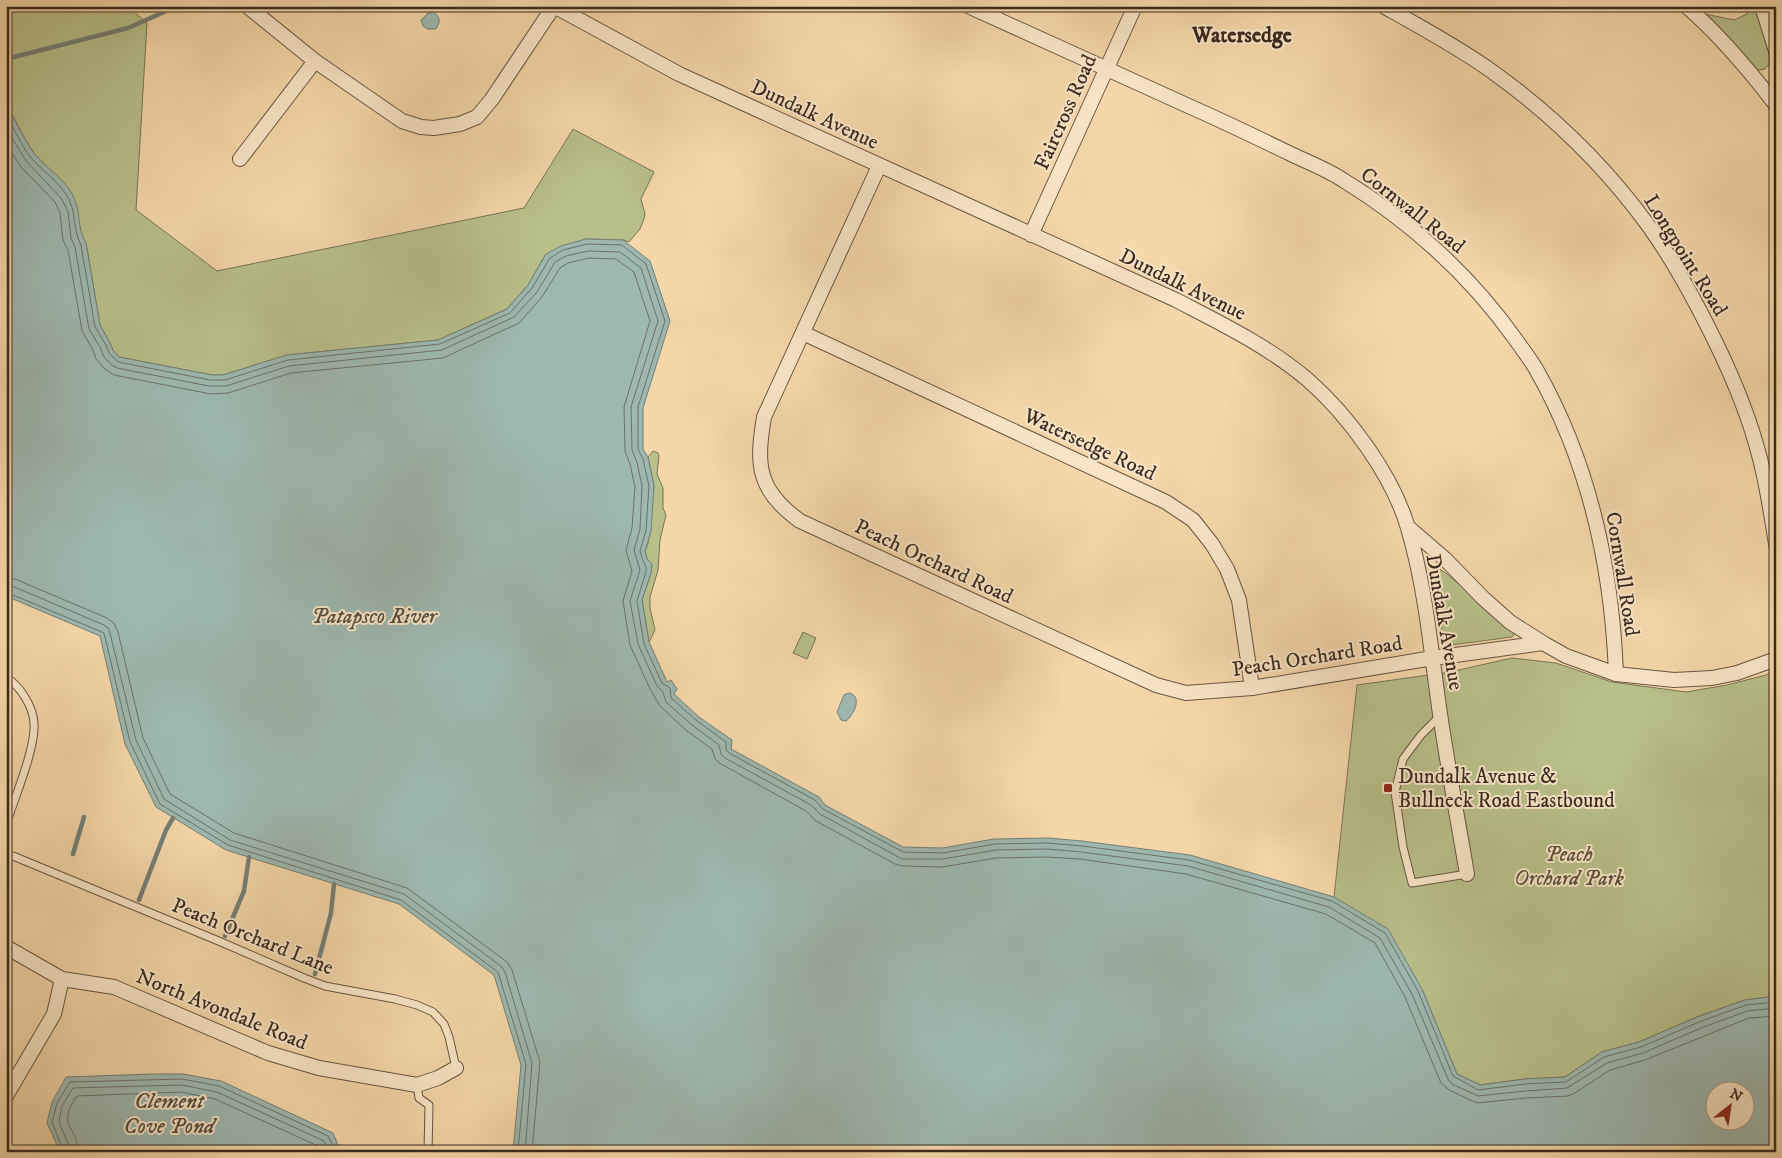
<svg xmlns="http://www.w3.org/2000/svg" width="1782" height="1158" font-family="'IM FELL DW Pica',serif">
<style>
.green{fill:#b8bf8a;stroke:#797455}
.water{fill:#9db8b0;stroke:#757f76;fill-rule:evenodd}
.lines{fill:none;stroke-linecap:round;stroke-linejoin:round}
.shore{stroke:#6c7168;stroke-width:1}
.stream{stroke:#757f76;stroke-width:4.5}
.service-casing{stroke:#695542;stroke-width:9}
.minor-casing{stroke:#695542;stroke-width:16}
.service{stroke:#f8e5c7;stroke-width:7}
.minor{stroke:#f8e5c7;stroke-width:14}
.poi-dot{fill:#8f2418;stroke:#f8e5c7;stroke-width:2}
.labels{text-anchor:middle;stroke-width:4;stroke-linejoin:round;paint-order:stroke}
.street-label{font-size:21px;fill:#3a2a20;stroke:#f8e5c7}
.poi-label{font-size:21px;fill:#3a2a20;stroke:#f8e5c7;text-anchor:start}
.park-label{font-size:21px;font-style:italic;fill:#5a4f3a;stroke:#f8e5c7}
.neighbourhood-label{font-size:22px;font-weight:bold;fill:#3a2a20;stroke:#f8e5c7}
.water-label{font-size:22px;font-style:italic;fill:#534e44;stroke:#f8e5c7}
</style>
<rect width="100%" height="100%" fill="#f5d7a9"/>
<filter id="stains"><feTurbulence type="fractalNoise" baseFrequency=".004" numOctaves="4"/><feColorMatrix values="0 0 0 0 .2 0 0 0 0 .09 0 0 0 0 .02 0 0 0 .5 -.17"/></filter>
<radialGradient id="worn" r=".72"><stop offset=".6" stop-color="#630" stop-opacity="0"/><stop offset="1" stop-color="#630" stop-opacity=".3"/></radialGradient>
<path class="green" d="M6,6H127L147,23L136,210L217,271L524,208L573,129L654,172L641,199L645,214L644,219L640,229L629,242L623,240L586,239L546,254L528,285L507,309L438,340L287,355L223,375H212L119,357L113,350L110,343L100,325L86,243L82,236L71,192L35,155L24,137L6,103Z
M1748,6H1757L1770,57V63L1765,69L1759,70L1751,66L1705,14L1734,20L1747,14Z
M653,451L658,453L659,456L657,474L663,488V508L666,515L660,540L658,570L650,597V608L655,630L649,642L642,600L651,573L652,564L647,559L645,551L648,544L654,486L648,457Z
M1435,566L1447,574L1516,632L1512,637L1451,645L1443,641L1434,573Z
M803,632L816,638L807,659L793,653Z
M1512,658L1556,663L1612,682L1686,692L1727,685L1766,675L1776,671V996L1745,1000L1697,1017L1639,1042L1602,1052L1565,1077L1525,1079L1480,1085L1457,1074L1422,989L1334,897L1357,685L1450,672Z"/>
<path class="water" d="M434,12L439,18V23L436,29H428L423,26L421,20L427,14Z
M6,103C15,120 23,138 34,153C45,167 62,177 71,192C82,210 76,227 86,243L100,325L110,343L113,350L119,357L212,375H223L287,355L438,340L507,309L528,285L546,254L561,246L586,239L623,240L650,261L670,321L643,408V449L648,457L654,486L651,531L645,551L647,559L652,564L651,573L642,600L649,642L667,682L671,680L677,689L674,694L699,717L732,740L731,749L819,797L825,805L903,847L942,848L994,839L1048,838L1082,841L1190,855L1334,897L1388,929L1422,989L1457,1074L1480,1085L1525,1079L1565,1077L1602,1052L1639,1042L1697,1017L1745,1000L1776,996V1152H513L521,1065L494,975L399,904L226,850L156,807L125,744L100,636L6,596ZM1714,1090H1744V1120H1714Z
M849,693C863,696 854,715 846,721L841,720L837,712L844,695Z
M153,1074H183L221,1081L333,1133L341,1152H60L47,1123L52,1102L66,1077Z"/>
<g class="lines">
<path class="shore" d="M6,114C14,129 21,145 31,158C42,170 56,180 66,194C77,210 72,229 81,245L95,327L106,345L109,353L118,362L210,380H225L288,360L440,344L510,313L532,288L550,258L563,250L587,244L622,245L646,264L665,321L638,407V449L643,459L649,486L646,530L640,551L643,561L646,566V572L637,601L644,644L662,683L670,688L671,698L696,720L726,742V750L729,753L815,800L823,809L903,852L943,853L995,844L1047,843L1082,846L1189,860L1332,901L1385,933L1418,991L1453,1076L1478,1090L1525,1084L1566,1082L1604,1057L1641,1047L1699,1022L1746,1005L1776,1002
M6,128L26,161L61,198L68,211L71,238L75,247L89,329L100,347L104,357L112,365L117,368L209,386H226L289,366L442,350L514,317L537,292L555,262L566,256L588,251L620,252L641,268L658,321L631,407L632,450L637,462L642,486L640,529L634,550L640,570L630,601L638,644L657,686L663,692L666,702L692,725L719,745L721,754L725,758L811,805L820,814L902,859H943L996,850L1047,849L1081,852L1188,866L1329,907L1380,938L1412,994L1448,1079L1452,1084L1478,1096L1526,1091L1567,1088L1607,1063L1643,1053L1701,1028L1747,1011L1776,1008
M6,144L21,167L55,202L60,213L63,240L68,250L82,331L93,350L96,359L105,369L114,375L211,394L228,393L291,373L443,358L519,323L542,297L560,268L568,263L589,258L616,259L634,272L650,321L624,407L625,451L630,464L635,487L632,528L626,550L632,571L623,601L630,645L650,689L660,706L687,731L712,749L715,759L721,764L806,811L816,821L895,864L903,866L942,867L996,858L1047,857L1080,859L1186,874L1326,914L1375,943L1405,997L1441,1083L1449,1090L1477,1103L1526,1098L1568,1096L1575,1093L1610,1070L1645,1060L1749,1018L1776,1016
M6,578L15,579L107,618L114,623L118,632L143,738L170,794L234,833L407,888L507,962L512,970L540,1062L532,1152
M6,585L12,586L104,625L109,629L136,740L164,799L230,840L404,894L502,967L505,972L532,1063L525,1152
M6,592L104,633L130,742L160,804L228,845L401,900L498,972L526,1064L518,1152
M64,1152L52,1122L57,1103L70,1082L182,1079L219,1086L328,1136L336,1152
M70,1152L69,1146L59,1122L62,1106L73,1088L182,1085L217,1092L324,1141L329,1152
M78,1152C77,1125 56,1126 77,1096L181,1092L215,1099L318,1146L321,1152"/>
<path class="stream" d="M6,59L128,28L164,12L171,6
M73,854L84,817
M139,900L166,830L173,818
M225,936L244,891L249,857
M315,974L331,913L334,884"/>
<defs>
<path id="service" d="M6,677C20,686 33,706 34,723C36,748 14,799 6,825
M1440,716L1421,735L1403,759L1395,792L1403,847L1412,883L1467,874
M6,855L13,856L221,942L304,978L325,986L395,999L417,1005L433,1012L444,1024L449,1037L456,1068
M6,1070L17,1079
M417,1085L419,1098L429,1105L428,1152"/>
<path id="minor" d="M247,6L315,61L402,121L421,127L434,128L460,124L477,117L492,99L554,6
M554,6L679,74L1176,300C1222,324 1268,346 1308,380C1349,416 1393,476 1408,528C1426,589 1431,652 1440,714C1448,768 1458,821 1467,874
M968,6C1043,40 1118,74 1193,108C1227,123 1260,139 1293,155C1310,163 1328,170 1343,180C1411,222 1470,275 1516,340C1523,350 1530,359 1536,369C1589,462 1612,568 1616,674
M1383,6C1419,26 1456,46 1490,70C1549,112 1605,166 1648,225C1674,261 1696,302 1716,343C1733,378 1749,416 1759,455C1767,484 1771,514 1776,544
M1686,6C1720,35 1749,70 1776,105
M1762,6L1776,51
M240,159L315,61
M879,166L764,417C756,465 757,490 800,521L1156,685L1186,693L1252,688L1433,658L1543,643L1566,656L1616,674L1674,680L1712,678L1737,673L1776,659
M1031,235L1135,6
M803,333L1166,502L1193,520L1212,544L1227,569L1239,600L1252,688
M1408,527L1445,559L1483,598L1510,622L1543,643
M6,947L62,979L114,987L268,1053L319,1068L417,1085L438,1078L456,1068
M6,1096L54,1014L62,979"/>
</defs>
<use href="#service" class="service-casing"/>
<use href="#minor" class="minor-casing"/>
<use href="#service" class="service"/>
<use href="#minor" class="minor"/>
</g>
<rect class="poi-dot" x="1383" y="783" width="10" height="10" rx="2.5"/>
<g class="labels">
<g class="street-label">
<text transform="translate(1065 112) rotate(-66)" y="7">Faircross Road</text>
<text transform="translate(815 114) rotate(25)" y="7">Dundalk Avenue</text>
<text transform="translate(1413 210) rotate(38)" y="7">Cornwall Road</text>
<text transform="translate(1686 255) rotate(58)" y="7">Longpoint Road</text>
<text transform="translate(1183 284) rotate(26)" y="7">Dundalk Avenue</text>
<text transform="translate(1090 444) rotate(25)" y="7">Watersedge Road</text>
<text transform="translate(934 561) rotate(25)" y="7">Peach Orchard Road</text>
<text transform="translate(1623 574) rotate(81)" y="7">Cornwall Road</text>
<text transform="translate(1445 622) rotate(80)" y="7">Dundalk Avenue</text>
<text transform="translate(1317 656) rotate(-9)" y="7">Peach Orchard Road</text>
<text transform="translate(253 936) rotate(22)" y="7">Peach Orchard Lane</text>
<text transform="translate(222 1009) rotate(22)" y="7">North Avondale Road</text>
</g>
<g class="poi-label">
<text x="1398" y="783">Dundalk Avenue &amp;<tspan x="1398" dy="24">Bullneck Road Eastbound</tspan></text>
</g>
<g class="park-label">
<text x="1569" y="861">Peach<tspan x="1569" dy="24">Orchard Park</tspan></text>
</g>
<g class="neighbourhood-label">
<text x="1242" y="42">Watersedge</text>
</g>
<g class="water-label">
<text x="374" y="623">Patapsco River</text>
<text x="169" y="1108">Clement<tspan x="169" dy="25">Cove Pond</tspan></text>
</g>
</g>
<rect width="1782" height="1158" fill="none" stroke="#f5d7a9" stroke-width="25"/>
<rect x="8" y="8" width="1767" height="1143" fill="none" stroke="#3a2a20" stroke-width="2.5"/>
<rect x="12" y="12" width="1757" height="1133" fill="none" stroke="#3a2a20"/>
<g transform="translate(1730 1106) rotate(30)"><circle r="24" fill="#f8e5c7" stroke="#ac9a84"/>
<path d="M0-4L9 19L0 12L-9 19Z" fill="#8f2418"/>
<text y="-8" font-size="14" font-weight="bold" text-anchor="middle" fill="#3a2a20">N</text>
</g>
<rect width="100%" height="100%" filter="url(#stains)"/>
<rect width="100%" height="100%" fill="url(#worn)"/>
</svg>
